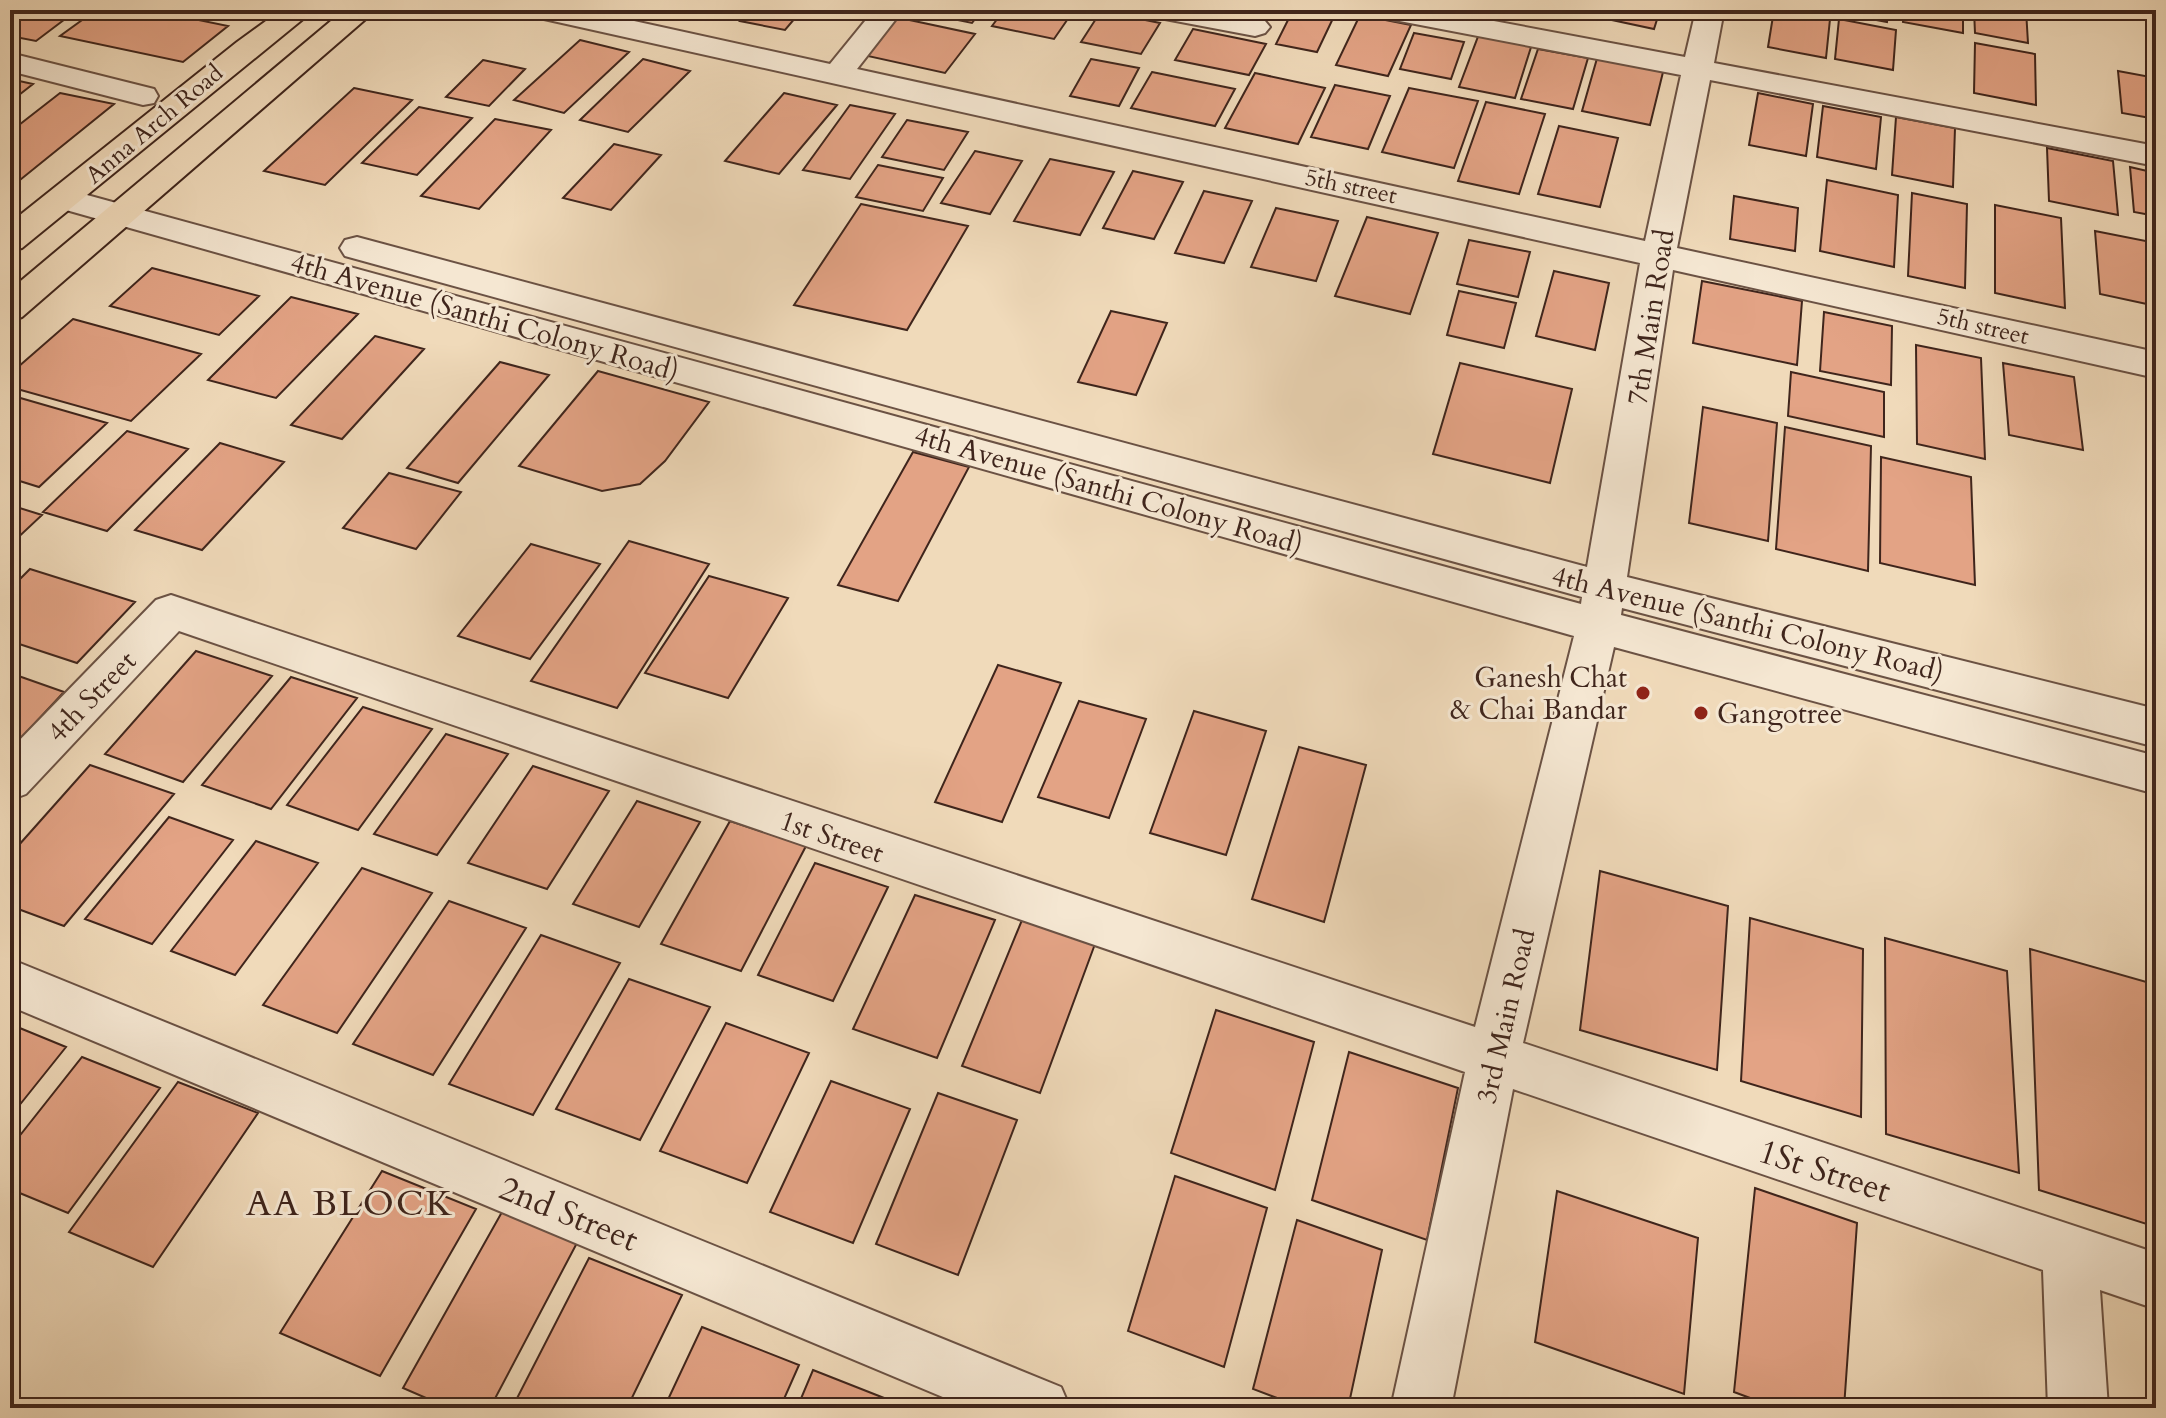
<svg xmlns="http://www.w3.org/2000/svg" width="2166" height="1418" font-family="Cardo,serif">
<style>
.building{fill:#e3a385;stroke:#3f251c;stroke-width:2}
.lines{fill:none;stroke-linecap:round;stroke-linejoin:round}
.minor-casing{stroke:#6b5244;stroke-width:4}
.major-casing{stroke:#3f251c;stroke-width:4}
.minor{fill:#f5e7d2;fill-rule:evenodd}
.major{fill:#f0daba;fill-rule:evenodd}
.poi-dot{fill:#8f2418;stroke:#f5e7d2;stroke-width:3}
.labels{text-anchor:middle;stroke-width:6;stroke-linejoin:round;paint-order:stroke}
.far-street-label{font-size:24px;fill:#3f251c;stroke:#f5e7d2}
.street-label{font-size:28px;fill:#3f251c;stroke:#f5e7d2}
.poi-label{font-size:28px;fill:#3f251c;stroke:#f5e7d2;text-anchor:end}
.near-street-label{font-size:34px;fill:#3f251c;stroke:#f5e7d2}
.near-neighbourhood-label{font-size:36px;letter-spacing:2px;fill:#3f251c;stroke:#f5e7d2}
</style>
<rect width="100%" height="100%" fill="#f0daba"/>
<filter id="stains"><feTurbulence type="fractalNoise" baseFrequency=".0025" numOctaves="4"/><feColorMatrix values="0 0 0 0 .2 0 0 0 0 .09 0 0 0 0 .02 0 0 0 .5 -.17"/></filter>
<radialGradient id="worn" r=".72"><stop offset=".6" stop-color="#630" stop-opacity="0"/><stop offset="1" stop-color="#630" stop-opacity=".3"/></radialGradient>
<path class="building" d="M17,10H77L36,41L10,36V15Z
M96,10H150L228,26L183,62L60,36Z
M184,10H232L222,18Z
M750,10H802L785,30L740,21Z
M909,10H982L972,23Z
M1004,10H1074L1054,39L992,26Z
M1293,10H1337L1317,52L1276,44Z
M1565,10H1660L1654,29Z
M1774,10L1830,19L1826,58L1768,47Z
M1839,10H1888L1887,22L1839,13Z
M1904,10H1963V33L1903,22Z
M1974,10H2026L2028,43L1975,33Z
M1101,11L1160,23L1141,54L1081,42Z
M886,15L975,34L945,73L854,53Z
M1360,15L1411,25L1388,76L1336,65Z
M1839,19L1896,30L1893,70L1835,59Z
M1193,29L1266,44L1249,75L1175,60Z
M1414,33L1464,42L1451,79L1400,69Z
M1479,34L1532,44L1515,98L1459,87Z
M580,40L629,52L564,113L514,100Z
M1975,43L2035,54L2036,105L1974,93Z
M1538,49L1588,58L1573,109L1521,99Z
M1598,55L1664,68L1650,125L1582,111Z
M643,59L690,71L628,132L580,120Z
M1091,59L1139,68L1119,106L1070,96Z
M483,60L525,69L489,106L446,97Z
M2118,71L2156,78V119L2122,113Z
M1152,72L1235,89L1215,126L1131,108Z
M1255,73L1325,88L1298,144L1225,128Z
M10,79L33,84L10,102Z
M1335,85L1390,96L1368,149L1311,137Z
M354,88L412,100L325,185L264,171Z
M1409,88L1478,101L1454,168L1382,152Z
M60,93L114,104L15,184L10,183V132Z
M784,93L837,105L779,174L725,161Z
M1758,93L1813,104L1806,156L1749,145Z
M1486,102L1545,114L1519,194L1458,181Z
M850,105L895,114L850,179L803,170Z
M1823,106L1881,117L1876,169L1817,157Z
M419,107L472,118L417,175L362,163Z
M1896,117L1955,128L1953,187L1892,175Z
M495,119L551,130L479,209L421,196Z
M907,120L968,132L944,170L882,157Z
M1559,126L1618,138L1600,207L1538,194Z
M614,144L661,155L611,210L563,198Z
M2047,148L2113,161L2118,215L2049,201Z
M975,151L1022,161L990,214L941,203Z
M1050,159L1114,172L1080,235L1014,221Z
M878,165L943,178L923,211L856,197Z
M2130,167L2156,173V216L2134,212Z
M1133,171L1183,182L1154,239L1103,228Z
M1827,180L1898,195L1894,267L1820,251Z
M1204,191L1252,201L1224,263L1175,253Z
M1912,193L1967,204L1965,288L1908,276Z
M1734,196L1798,208L1795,251L1730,239Z
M861,204L968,226L907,330L794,305Z
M1995,205L2061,218L2065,308L1995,293Z
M1276,208L1338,221L1316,281L1251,267Z
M1367,217L1438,233L1410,314L1335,296Z
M2095,231L2156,243V306L2100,294Z
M1469,240L1530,252L1518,297L1457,284Z
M152,268L259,296L219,335L110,306Z
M1554,271L1609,283L1595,350L1536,336Z
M1702,281L1802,301L1797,365L1693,343Z
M1459,291L1516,303L1504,348L1447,335Z
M291,297L358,314L276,398L208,380Z
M1111,311L1167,323L1136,395L1078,382Z
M1824,312L1892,326L1891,385L1820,371Z
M73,319L201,354L131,421L10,387V374Z
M375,336L424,349L342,439L291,425Z
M1916,345L1981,358L1985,459L1917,444Z
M500,362L549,375L458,483L407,468Z
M1460,363L1572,389L1550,483L1433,454Z
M2003,363L2074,377L2083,450L2009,435Z
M598,371L709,402L665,461L640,484L602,491L519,466Z
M1791,372L1884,392V437L1788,416Z
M10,395L107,423L39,487L10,478Z
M1703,407L1777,423L1768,541L1689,523Z
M1785,427L1871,446L1868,571L1776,549Z
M127,431L188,449L107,531L43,512Z
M220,443L284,462L202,550L135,530Z
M913,452L969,467L898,601L838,585Z
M1881,457L1971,477L1975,585L1880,563Z
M389,473L461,492L416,549L343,528Z
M10,505L42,515L10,545Z
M629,541L709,564L617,708L531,681Z
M531,544L600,564L530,659L458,636Z
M30,569L135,602L77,663L10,641V589Z
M709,576L788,598L728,698L645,673Z
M196,651L272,676L183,782L105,754Z
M998,665L1061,683L1002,822L935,802Z
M10,673L64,692L10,750Z
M291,677L357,698L271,809L202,785Z
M1079,701L1146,719L1109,818L1038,797Z
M363,707L432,729L358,830L287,805Z
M1194,711L1266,731L1226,855L1150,833Z
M446,734L508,754L437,855L374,834Z
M1299,747L1366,765L1324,922L1252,899Z
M90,765L174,794L64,926L10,906V855Z
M533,766L609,791L547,889L468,863Z
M637,801L700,822L639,927L573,904Z
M169,817L233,840L152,944L85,919Z
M730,821L806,846L741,971L661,944Z
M256,841L318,863L235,975L171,951Z
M815,863L888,887L833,1001L758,975Z
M362,868L432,893L337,1033L263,1005Z
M1600,871L1728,906L1717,1070L1580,1030Z
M915,895L995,920L937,1058L853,1029Z
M449,901L526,928L433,1075L353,1044Z
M1750,918L1863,949L1861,1117L1741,1081Z
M1022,920L1095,944L1040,1093L962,1066Z
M541,935L620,963L533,1115L449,1084Z
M1885,938L2007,971L2019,1173L1886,1134Z
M2030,949L2150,983L2156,1053V1227L2039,1190Z
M629,979L710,1007L640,1140L556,1109Z
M1216,1010L1314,1042L1275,1190L1171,1153Z
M726,1023L809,1053L747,1183L660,1151Z
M10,1024L66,1047L10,1117Z
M1349,1052L1458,1088L1427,1240L1312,1200Z
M82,1057L160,1088L68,1213L10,1189V1148Z
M831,1081L910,1109L853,1243L770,1212Z
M178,1082L258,1113L153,1267L69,1232Z
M938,1093L1017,1120L958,1275L876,1244Z
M382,1171L476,1209L380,1376L280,1333Z
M1175,1176L1267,1208L1224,1367L1128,1331Z
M1755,1188L1857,1223L1844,1408H1777L1734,1392Z
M1557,1191L1698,1238L1684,1394L1535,1342Z
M502,1212L578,1241L490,1408H449L403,1388Z
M1297,1220L1382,1250L1348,1408H1304L1253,1389Z
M589,1258L682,1295L627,1408H512Z
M702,1327L799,1365L780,1408H664Z
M813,1370L907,1407V1408H797Z"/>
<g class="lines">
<defs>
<path id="minor" d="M530,10H584L830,64L874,10H903L857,69L1645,241L1681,75L1389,19L1379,16L1375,10H1435L1685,57L1696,10H1724L1714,63L2156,146V166L1710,80L1677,248L2156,352V378L1673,270L1627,577L2156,709V747L1622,608L1621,615L2156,756V794L1614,647L1523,1043L2156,1253V1309L2100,1290L2108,1408H2048L2043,1270L1513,1089L1451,1408H1391L1465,1072L179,631L26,794L10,800V750L156,600L171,595L1475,1027L1574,636L52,206L48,199L52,192L64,189L76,192L1581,604L1582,597L345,256L340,248L345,240L357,237L1587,567L1640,263L544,19L534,16Z
M1151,10H1211L1265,21L1270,27L1265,33L1255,36L1165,19L1155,16Z
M2136,10H2156V20L2140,16Z
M10,53L154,89L158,96L154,103L143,105L10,71Z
M10,959L1061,1387L1070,1408H969L10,1006Z"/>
<path id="major" d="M281,10H314L22,248L10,251V223L237,42Z
M344,10H376L22,317L10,321V290Z"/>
</defs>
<use href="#minor" class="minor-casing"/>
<use href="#major" class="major-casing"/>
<use href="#minor" class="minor"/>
<use href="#major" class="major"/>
</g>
<g class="poi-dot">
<circle cx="1643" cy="693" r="8"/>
<circle cx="1701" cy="713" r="8"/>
</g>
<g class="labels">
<g class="far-street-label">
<text transform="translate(154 124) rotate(-40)" y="8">Anna Arch Road</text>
<text transform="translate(1351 186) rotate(12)" y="8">5th street</text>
<text transform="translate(1983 326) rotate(13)" y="8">5th street</text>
</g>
<g class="street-label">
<text transform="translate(485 316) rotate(16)" y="10">4th Avenue (Santhi Colony Road)</text>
<text transform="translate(1650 317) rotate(-81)" y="10">7th Main Road</text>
<text transform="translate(1109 489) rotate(16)" y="10">4th Avenue (Santhi Colony Road)</text>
<text transform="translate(1748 623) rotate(14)" y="10">4th Avenue (Santhi Colony Road)</text>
<text transform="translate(91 696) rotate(-46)" y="10">4th Street</text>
<text transform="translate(832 836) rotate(19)" y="10">1st Street</text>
<text transform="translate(1505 1016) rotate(-77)" y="10">3rd Main Road</text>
</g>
<g class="poi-label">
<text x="1627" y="687">Ganesh Chat<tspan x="1627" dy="32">&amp; Chai Bandar</tspan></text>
<text x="1717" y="723" text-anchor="start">Gangotree</text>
</g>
<g class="near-street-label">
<text transform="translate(1825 1170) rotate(18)" y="12">1St Street</text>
<text transform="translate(569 1213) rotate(22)" y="12">2nd Street</text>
</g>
<g class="near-neighbourhood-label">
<text x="350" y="1215">AA BLOCK</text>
</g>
</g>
<rect width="2166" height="1418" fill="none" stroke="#f0daba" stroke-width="40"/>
<rect x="12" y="12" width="2142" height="1394" fill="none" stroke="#3f251c" stroke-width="4"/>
<rect x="20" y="20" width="2126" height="1378" fill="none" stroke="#3f251c" stroke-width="2"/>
<rect width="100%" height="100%" filter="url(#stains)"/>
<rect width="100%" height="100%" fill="url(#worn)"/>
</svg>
